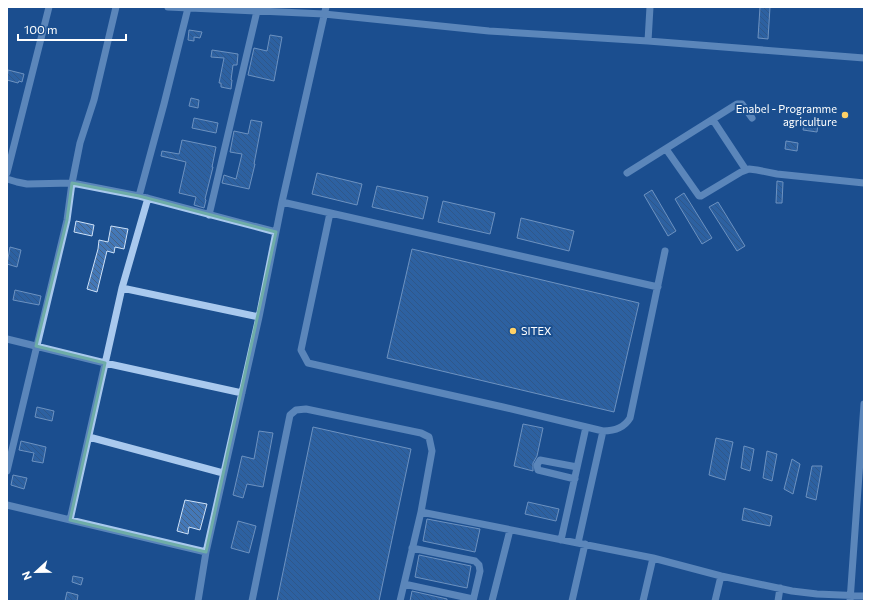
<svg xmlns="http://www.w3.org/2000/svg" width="871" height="608" font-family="Commissioner,sans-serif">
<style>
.building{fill:url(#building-back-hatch);stroke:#cfe3fa}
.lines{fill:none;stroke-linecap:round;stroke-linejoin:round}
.minor{stroke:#a9c9ee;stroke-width:7}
.marked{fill:none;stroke:#6fada8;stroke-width:3;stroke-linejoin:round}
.poi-dot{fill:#ffd166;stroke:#1b4f8f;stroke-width:1.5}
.labels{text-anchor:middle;stroke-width:4;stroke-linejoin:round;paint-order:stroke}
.poi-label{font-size:11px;fill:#fff;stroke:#1b4f8f;text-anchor:end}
</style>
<defs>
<pattern id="building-back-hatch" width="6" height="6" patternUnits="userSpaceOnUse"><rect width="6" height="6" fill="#4478b7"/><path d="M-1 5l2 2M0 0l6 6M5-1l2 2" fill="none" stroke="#486282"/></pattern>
</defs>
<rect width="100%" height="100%" fill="#1b4f8f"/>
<path class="building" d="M760,7H770L768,39L758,38Z
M189,30L202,32L200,38L194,37V41L188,40Z
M270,35L282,37L274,81L248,75L254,48L267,51Z
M212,50L238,54L237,65H233L231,80H232L231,89L221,87V83H219L224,58L211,57Z
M8,70L24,74L22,82L19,81L18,83L7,80Z
M191,98L199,100L198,108L189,106Z
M194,118L218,123L216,133L192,128Z
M251,120L262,122L254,164H255L249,189L222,183L224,175L236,179L242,154L230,152L234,131L248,134Z
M804,124L818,125L817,132L803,130Z
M182,140L216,147L212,167H213L205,199L206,200L204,208L194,205L196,197L179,193L186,162L161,156L162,151L179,154Z
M786,141L798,143L797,151L785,149Z
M317,173L362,184L357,205L312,194Z
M777,181L783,182L782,203H776Z
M377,186L428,197L423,219L372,207Z
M652,190L676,231L668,236L644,195Z
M684,193L712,238L702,244L675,199Z
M443,201L495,213L490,234L438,222Z
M718,202L745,246L737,251L709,207Z
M521,218L574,231L569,251L517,238Z
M76,221L94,225L92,236L74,232Z
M111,226L128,229L124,249L115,247L114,253L107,251L97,292L87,289L98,249L99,240L108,242Z
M10,247L21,250L17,267L7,264Z
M412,249L639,303L614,412L387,358Z
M15,290L41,296L39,305L13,300Z
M37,407L54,411L52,421L35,417Z
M523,424L543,428L537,456L533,463V471L514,466Z
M313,427L411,449L379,601H277Z
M259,431L273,433L263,487L247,484L243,498L233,495L242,456L254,459Z
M716,438L733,442L725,480L709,475Z
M21,441L46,447L43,463L32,461L34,453L19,450Z
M744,446L754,449L750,471L741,468Z
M767,451L777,454L772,481L763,478Z
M792,459L800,464L793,494L784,489Z
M812,466H822L816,500L806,497Z
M13,475L27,478L24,489L11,485Z
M185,500L207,504L200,530L189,527L188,534L177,531Z
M528,502L559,509L556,521L525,514Z
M744,508L772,516L770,526L742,520Z
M427,519L480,529L475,552L423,541Z
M238,521L256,526L249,553L231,548Z
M419,555L471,566L467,588L415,577Z
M73,576L83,578L81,585L72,582Z
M412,591L447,599V601H410Z
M67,592L78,595L77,601H65Z"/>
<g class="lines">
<path class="minor" d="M168,7L324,14L489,31L648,41L864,58
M648,41L650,7
M713,120L746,170
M666,149L699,196H701L741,172L749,169L757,170L777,174L864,183
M7,173L49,7
M627,173L737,104H742L752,118
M7,179L17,182L27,184L72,183L139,196L276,232
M139,196L164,104L188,8
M282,202L658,287
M330,213L301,350L308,363L503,407L603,431C615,431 624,428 630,418L665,251
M209,215L257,11
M122,288L259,317
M7,339L105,363L242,393
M89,437L223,473
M7,471L67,220L72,183L80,143L94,100L116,7
M575,479L538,470L537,465L540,460L577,467
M7,505L206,552
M421,512L653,558L721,576L792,591L817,594L864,596
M70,520L122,288L148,198
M561,540L586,427
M578,543L603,431
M412,548L475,561L479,565L480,571L473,601
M404,584L473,599
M198,601L206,552L259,317L282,202L326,7
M252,601L290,415L296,410L306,409L421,433L429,437L432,451L421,512L400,601
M492,601L510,530
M572,601L585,544
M643,601L653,558
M715,601L721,576
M778,601L780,588
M850,601L864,404"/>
</g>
<path d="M0 0H871V608H0ZM72,183L139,196L276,232L206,552L70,520L105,363L36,346L67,220Z" fill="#1b4f8f" fill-opacity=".55" fill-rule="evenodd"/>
<path class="marked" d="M72,183L139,196L276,232L206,552L70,520L105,363L36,346L67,220Z"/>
<g class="poi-dot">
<circle cx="845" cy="115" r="4"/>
<circle cx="513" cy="331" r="4"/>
</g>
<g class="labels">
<g class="poi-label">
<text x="837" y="113">Enabel - Programme<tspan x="837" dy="13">agriculture</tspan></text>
<text x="521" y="335" text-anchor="start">SITEX</text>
</g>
</g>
<rect width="871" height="608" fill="none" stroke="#ffffff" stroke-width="16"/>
<g transform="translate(36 572) rotate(248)" stroke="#1b4f8f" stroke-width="3" paint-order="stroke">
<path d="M0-3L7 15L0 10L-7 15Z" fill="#ffffff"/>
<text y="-6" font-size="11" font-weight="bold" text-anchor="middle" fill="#ffffff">N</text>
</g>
<path d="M18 34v6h108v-6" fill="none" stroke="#ffffff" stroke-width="2"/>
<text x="24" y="34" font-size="12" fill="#ffffff" stroke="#1b4f8f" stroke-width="3" paint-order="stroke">100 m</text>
</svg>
